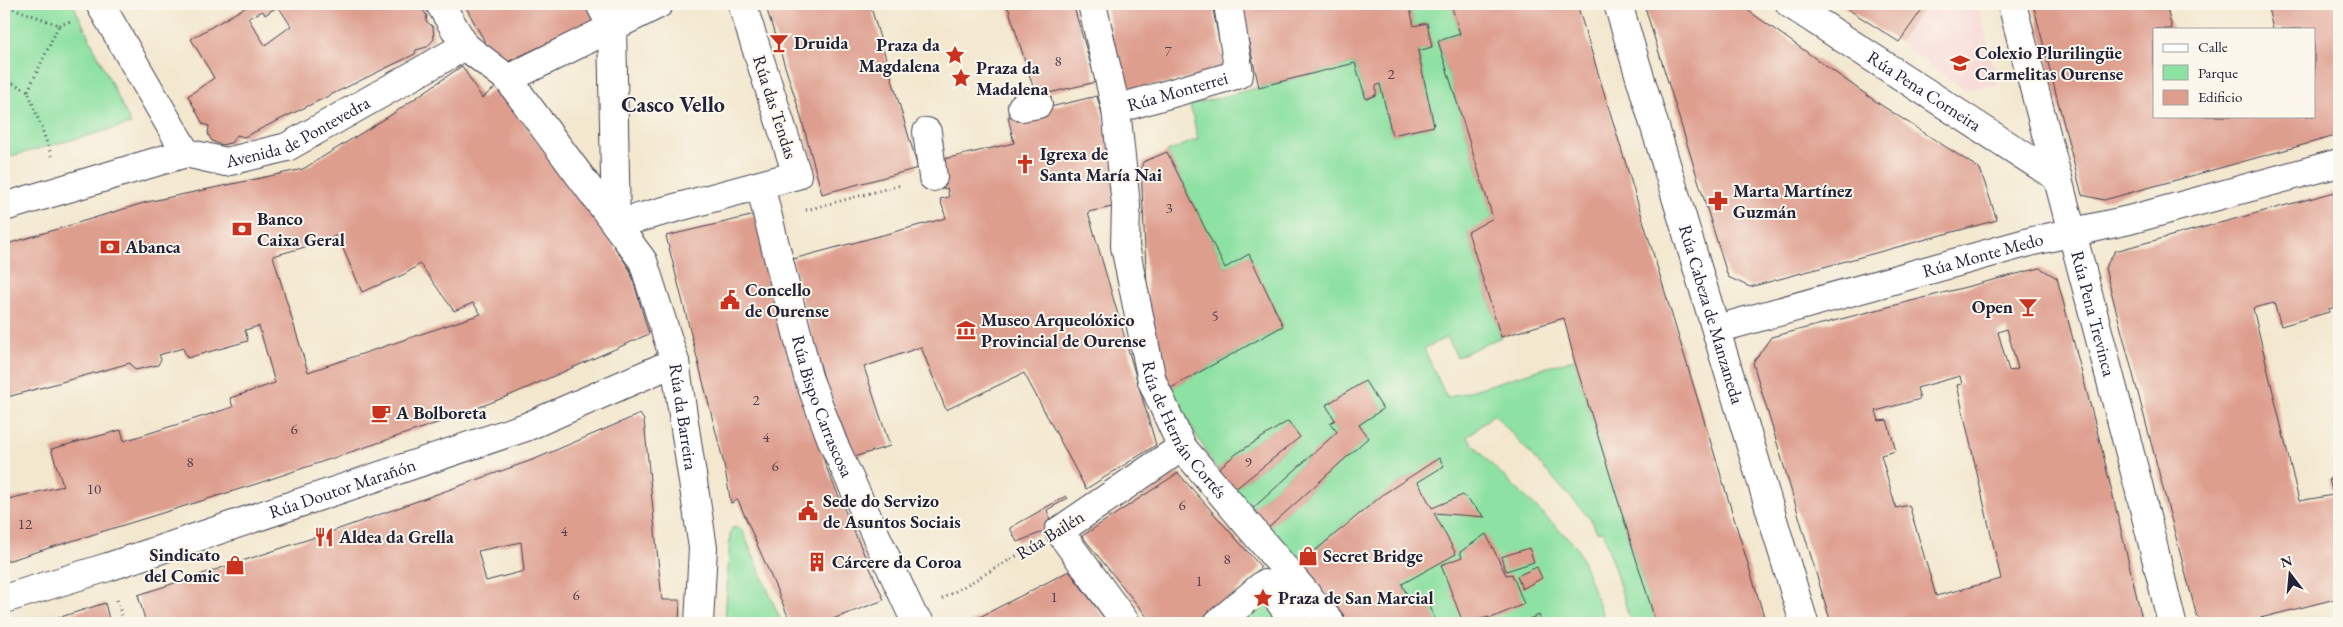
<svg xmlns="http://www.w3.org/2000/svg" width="2343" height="627" font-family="'EB Garamond',serif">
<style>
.built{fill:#f7cfd2}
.green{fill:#8de1a2;stroke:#58826e}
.building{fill:#de9e8e;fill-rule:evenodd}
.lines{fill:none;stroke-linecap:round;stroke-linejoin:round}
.pedestrian-casing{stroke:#414051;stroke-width:30}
.minor-casing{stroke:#414051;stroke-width:30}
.tertiary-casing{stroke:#414051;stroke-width:30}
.path{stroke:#414051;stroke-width:3;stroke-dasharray:1 4;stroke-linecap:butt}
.pedestrian{stroke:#fff;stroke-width:28}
.minor{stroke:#fff;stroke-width:28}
.tertiary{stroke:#fff;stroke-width:28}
.labels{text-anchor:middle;stroke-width:4;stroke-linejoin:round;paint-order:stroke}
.number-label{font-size:15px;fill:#514150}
.poi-label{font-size:18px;font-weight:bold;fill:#22223b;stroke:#fbf7ec;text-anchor:start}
.street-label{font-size:18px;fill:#22223b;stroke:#fbf7ec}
.district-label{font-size:22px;font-weight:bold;fill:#22223b;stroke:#fbf7ec}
</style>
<rect width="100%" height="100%" fill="#fbf7ec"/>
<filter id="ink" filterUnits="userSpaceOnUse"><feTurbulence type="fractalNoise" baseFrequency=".02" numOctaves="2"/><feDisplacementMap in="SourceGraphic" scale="10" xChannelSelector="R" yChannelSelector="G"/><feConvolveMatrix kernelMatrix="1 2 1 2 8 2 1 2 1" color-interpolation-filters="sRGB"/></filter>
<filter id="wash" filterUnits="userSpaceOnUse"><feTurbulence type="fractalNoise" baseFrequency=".0096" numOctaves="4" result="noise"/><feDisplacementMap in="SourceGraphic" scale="20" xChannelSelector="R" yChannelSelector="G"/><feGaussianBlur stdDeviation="1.12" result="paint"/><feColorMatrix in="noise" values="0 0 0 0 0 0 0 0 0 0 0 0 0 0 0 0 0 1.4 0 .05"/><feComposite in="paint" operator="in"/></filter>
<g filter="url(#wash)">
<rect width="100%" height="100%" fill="#f3e7ce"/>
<path class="built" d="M1840,4H1978L1998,84L1964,90L1899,42Z"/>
<path class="green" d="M4,4H73L131,124L4,158Z
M1409,4H1451L1460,34L1438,41L1493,218L1468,233L1501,337L1457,357L1447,337L1424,349L1447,398L1574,359L1656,623H1631L1603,531L1597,532L1592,521L1494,414L1467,437L1489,462L1577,547L1606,623H1541L1538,616L1518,623H1436L1428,601L1412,606L1402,584L1418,482L1414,473L1356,514L1299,564L1268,528L1368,438L1359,425L1382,409L1365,381L1326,405L1335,420L1330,424L1337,432L1251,510L1234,490L1300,437L1288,422L1236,454L1217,470L1169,389L1283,326L1249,255L1225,268L1167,152L1198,139L1190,105L1355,63L1366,99L1376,95V86L1380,84L1392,135L1434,126L1418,51L1432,47L1427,23L1414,26Z
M738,527L742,530L782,623H725L730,535L732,528Z
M1259,596L1281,623H1226Z"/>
<g id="blocks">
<path class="building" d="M251,4H420L427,16L426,21L433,27L434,39L427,47L416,50L415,54L244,137L237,135L231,143L221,145L212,141L208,134L209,126L203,124L188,96L214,78L191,39ZM278,6L291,26L265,45L248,18L263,11L265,15Z
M464,4H590L597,20L503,64L490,51Z
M609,4H641L615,15Z
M765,4H870L918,168L822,194L799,110Z
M1007,4H1073L1096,82L1036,96Z
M1106,4H1212L1225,70L1124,92Z
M1240,4H1409L1414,26L1427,23L1432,47L1418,51L1434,126L1392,135L1380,84L1376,86V95L1366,99L1355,63L1259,87Z
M1451,4H1577L1766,623H1656L1574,359L1564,318L1501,337L1468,232L1493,218L1438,41L1460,34Z
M1644,4H1739L1878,103L1980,169L1997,220L1750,287L1728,277Z
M1840,4H1917L1923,8L1899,42Z
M2033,4H2166L2172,29H2154V116H2314V29H2273L2267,4H2339V135L2104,200L2082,195Z
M462,66L482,98L496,87L589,209L630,270L649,334L513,394L449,419L256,484L4,562V500L63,486L51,449L121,430L124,441L233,407L230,398L275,383L259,326L245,330L248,341L187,358L183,348L159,355L161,359L158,365L135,370L130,363L4,398V245L147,202L303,169L391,115ZM337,235L362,292L405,274L420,264L454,311L473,303L481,314L308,372L273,256L323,242Z
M1097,96L1117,171L1112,207L1088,212L1156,445L1086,489L1024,373L946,410L921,347L864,367L890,446L854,457L825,382L805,313L793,259L946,218L940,199L949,197L947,188L944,189L935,161L1014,143L1008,117Z
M1167,152L1225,268L1249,254L1283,326L1169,389L1148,307L1141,169L1143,162Z
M2339,191V305L2329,309V312L2281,326L2274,303L2253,308L2299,501L2333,495L2329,479L2339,476V598L2241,623H2205L2197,617L2105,268L2115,251Z
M755,215L826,467L884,600L822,623H791L738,500L731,503L724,464L666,236Z
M2040,268L2057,278L2102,450L2143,623H1831L1753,363L1771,337ZM2007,329L2018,369L2009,371L1998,332ZM1960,376L1962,384L1957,385L2001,579L1936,596L1909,505L1896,508L1881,455L1896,451L1887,420L1879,421L1876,411L1920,399L1917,388Z
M1365,381L1383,409L1359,425L1368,438L1268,528L1251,510L1337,432L1330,423L1335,420L1326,405Z
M640,414L644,420L662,600H680L679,623H146L138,595L325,534L535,459ZM521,542L524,571L486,581L478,551Z
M1288,421L1300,437L1234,490L1217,470L1236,454Z
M1439,458L1444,466L1418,482L1432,508L1463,495L1485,517L1434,513L1456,554L1402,584L1412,606L1428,600L1436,623H1347L1342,613L1299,564L1385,493Z
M1178,473L1261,567L1207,623H1152L1082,536Z
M1066,496L1068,498L1047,510L1053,528L1017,542L1010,528Z
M1486,534L1506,575L1512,574L1524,604L1489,619V617L1463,623L1441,565L1462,557L1460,552Z
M1529,548L1534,562L1506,571L1501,557Z
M1537,567L1542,578L1522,589L1517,576Z
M1069,571L1108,623H968Z
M105,603L110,623H42Z
M1539,615L1541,623H1519Z"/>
</g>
</g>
<g filter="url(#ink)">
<use href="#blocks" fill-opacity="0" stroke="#414051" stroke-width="1"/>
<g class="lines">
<defs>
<g id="pedestrian">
<path d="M100,4L186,153"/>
<path id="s1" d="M440,4L465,46L508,79L643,261L675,362L703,548L699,623"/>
<path d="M600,4L612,27L616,224"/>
<path id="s2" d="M1092,4L1116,109L1126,205L1125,246L1152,381L1182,447L1331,623"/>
<path d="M508,79L659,4"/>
<path d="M1022,107L1038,104"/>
<path id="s3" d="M1116,109L1239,74L1228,4"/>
<path d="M927,132L933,177"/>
<path id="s4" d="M760,185L808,377L833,443L913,616L920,623"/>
<path id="s5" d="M4,207L186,153L226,162L287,147L465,46"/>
<path d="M616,224L797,175L742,4"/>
<path d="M1059,531L1182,447"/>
<path id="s6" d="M4,599L108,567L526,427L675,362"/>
<path d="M1218,623L1264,584L1270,588L1295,623"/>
</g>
<g id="minor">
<path id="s7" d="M1618,4L1804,623"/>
<path id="s8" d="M1790,4L2058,178"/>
<path id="s9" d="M1717,329L2033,241L2129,220L2339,163"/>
<path d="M1059,531L1126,623"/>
</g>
<g id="tertiary">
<path id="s10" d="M2012,4L2138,484L2172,623"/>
</g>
</defs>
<use href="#pedestrian" class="pedestrian-casing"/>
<use href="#minor" class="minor-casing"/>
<use href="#tertiary" class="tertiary-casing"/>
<path class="path" d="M4,5L59,25L28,91
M59,25L71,22
M4,79L28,91L52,157
M806,210L901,185
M942,599L1030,548
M117,600L124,623"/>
<use href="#pedestrian" class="pedestrian"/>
<use href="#minor" class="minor"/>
<use href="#tertiary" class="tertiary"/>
</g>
</g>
<defs>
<symbol id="bar-bare" viewBox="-9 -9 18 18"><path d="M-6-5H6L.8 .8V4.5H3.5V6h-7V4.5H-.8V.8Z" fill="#c8321e" stroke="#fbf7ec" stroke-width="2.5" paint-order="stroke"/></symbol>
<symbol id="sight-bare" viewBox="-9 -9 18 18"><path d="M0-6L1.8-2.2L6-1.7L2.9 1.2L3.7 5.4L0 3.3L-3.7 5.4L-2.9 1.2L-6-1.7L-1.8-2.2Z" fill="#c8321e" stroke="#fbf7ec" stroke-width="2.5" paint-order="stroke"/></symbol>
<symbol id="school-bare" viewBox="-9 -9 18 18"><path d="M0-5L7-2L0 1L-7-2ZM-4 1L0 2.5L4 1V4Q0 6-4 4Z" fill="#c8321e" stroke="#fbf7ec" stroke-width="2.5" paint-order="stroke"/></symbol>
<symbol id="church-bare" viewBox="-9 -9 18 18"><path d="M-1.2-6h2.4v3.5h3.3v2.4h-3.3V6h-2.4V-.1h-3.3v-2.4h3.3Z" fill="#c8321e" stroke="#fbf7ec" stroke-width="2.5" paint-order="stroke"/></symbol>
<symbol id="pharmacy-bare" viewBox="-9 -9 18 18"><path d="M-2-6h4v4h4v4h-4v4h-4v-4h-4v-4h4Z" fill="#c8321e" stroke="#fbf7ec" stroke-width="2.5" paint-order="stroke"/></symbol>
<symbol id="bank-bare" viewBox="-9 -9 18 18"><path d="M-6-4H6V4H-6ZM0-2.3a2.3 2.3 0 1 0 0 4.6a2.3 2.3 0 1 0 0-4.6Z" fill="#c8321e" stroke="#fbf7ec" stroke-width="2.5" paint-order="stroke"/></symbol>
<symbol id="civic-bare" viewBox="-9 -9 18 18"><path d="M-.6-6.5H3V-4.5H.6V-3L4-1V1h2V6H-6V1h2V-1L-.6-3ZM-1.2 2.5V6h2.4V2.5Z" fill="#c8321e" stroke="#fbf7ec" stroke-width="2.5" paint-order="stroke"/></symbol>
<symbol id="museum-bare" viewBox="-9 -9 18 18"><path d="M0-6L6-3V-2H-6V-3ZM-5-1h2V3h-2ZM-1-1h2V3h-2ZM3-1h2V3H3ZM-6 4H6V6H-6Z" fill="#c8321e" stroke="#fbf7ec" stroke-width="2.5" paint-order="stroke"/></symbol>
<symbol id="cafe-bare" viewBox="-9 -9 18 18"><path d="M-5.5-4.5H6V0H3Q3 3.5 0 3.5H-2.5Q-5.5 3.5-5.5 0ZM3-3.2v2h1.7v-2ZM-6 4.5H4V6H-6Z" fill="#c8321e" stroke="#fbf7ec" stroke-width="2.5" paint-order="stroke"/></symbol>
<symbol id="restaurant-bare" viewBox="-9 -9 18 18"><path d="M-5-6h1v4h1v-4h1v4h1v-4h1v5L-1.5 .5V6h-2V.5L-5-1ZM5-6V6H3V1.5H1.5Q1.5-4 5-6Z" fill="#c8321e" stroke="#fbf7ec" stroke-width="2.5" paint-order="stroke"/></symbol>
<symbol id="shop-bare" viewBox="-9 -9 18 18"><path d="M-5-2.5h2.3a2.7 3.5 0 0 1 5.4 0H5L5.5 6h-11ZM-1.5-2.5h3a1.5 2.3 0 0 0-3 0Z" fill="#c8321e" stroke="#fbf7ec" stroke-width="2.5" paint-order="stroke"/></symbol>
<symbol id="building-bare" viewBox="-9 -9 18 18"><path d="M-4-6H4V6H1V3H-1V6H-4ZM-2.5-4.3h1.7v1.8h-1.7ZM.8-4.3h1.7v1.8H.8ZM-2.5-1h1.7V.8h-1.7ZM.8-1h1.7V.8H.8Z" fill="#c8321e" stroke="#fbf7ec" stroke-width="2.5" paint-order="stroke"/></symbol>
</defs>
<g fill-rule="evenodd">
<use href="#bar-bare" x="765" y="29" width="28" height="28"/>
<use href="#sight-bare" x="941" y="41" width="28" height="28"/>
<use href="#school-bare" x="1946" y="49" width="28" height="28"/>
<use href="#sight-bare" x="947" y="64" width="28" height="28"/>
<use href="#church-bare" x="1011" y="150" width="28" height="28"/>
<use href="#pharmacy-bare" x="1704" y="187" width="28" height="28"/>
<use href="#bank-bare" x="228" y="215" width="28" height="28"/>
<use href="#bank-bare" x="96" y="233" width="28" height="28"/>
<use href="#civic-bare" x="716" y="286" width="28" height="28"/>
<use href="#bar-bare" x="2014" y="293" width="28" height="28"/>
<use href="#museum-bare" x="952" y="316" width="28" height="28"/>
<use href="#cafe-bare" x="367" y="399" width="28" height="28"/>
<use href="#civic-bare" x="794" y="497" width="28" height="28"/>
<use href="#restaurant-bare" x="310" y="523" width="28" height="28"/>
<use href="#shop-bare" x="1294" y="542" width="28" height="28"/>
<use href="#building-bare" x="803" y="548" width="28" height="28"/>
<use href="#shop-bare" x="221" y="551" width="28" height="28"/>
<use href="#sight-bare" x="1249" y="584" width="28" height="28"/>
</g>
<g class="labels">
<g class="number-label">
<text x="1168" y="56">7</text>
<text x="1058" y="66">8</text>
<text x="1391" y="79">2</text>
<text x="1169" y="213">3</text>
<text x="1215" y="321">5</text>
<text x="756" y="405">2</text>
<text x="294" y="434">6</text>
<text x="766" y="442">4</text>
<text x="190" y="467">8</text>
<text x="1248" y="467">9</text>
<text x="775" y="471">6</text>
<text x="94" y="494">10</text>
<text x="1182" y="510">6</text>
<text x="25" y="529">12</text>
<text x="564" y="536">4</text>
<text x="1227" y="564">8</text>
<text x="1199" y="586">1</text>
<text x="576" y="600">6</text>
<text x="1054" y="602">1</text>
</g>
<g class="poi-label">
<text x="794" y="49">Druida</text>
<text x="940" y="51" text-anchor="end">Praza da<tspan x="940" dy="21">Magdalena</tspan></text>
<text x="1975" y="59">Colexio Plurilingüe<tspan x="1975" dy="21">Carmelitas Ourense</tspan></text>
<text x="976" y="74">Praza da<tspan x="976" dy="21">Madalena</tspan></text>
<text x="1040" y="160">Igrexa de<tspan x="1040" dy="21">Santa María Nai</tspan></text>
<text x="1733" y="197">Marta Martínez<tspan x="1733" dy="21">Guzmán</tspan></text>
<text x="257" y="225">Banco<tspan x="257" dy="21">Caixa Geral</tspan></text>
<text x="125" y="253">Abanca</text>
<text x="745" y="296">Concello<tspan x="745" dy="21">de Ourense</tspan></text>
<text x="2013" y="313" text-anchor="end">Open</text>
<text x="981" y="326">Museo Arqueolóxico<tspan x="981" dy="21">Provincial de Ourense</tspan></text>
<text x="396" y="419">A Bolboreta</text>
<text x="823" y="507">Sede do Servizo<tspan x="823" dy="21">de Asuntos Sociais</tspan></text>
<text x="339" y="543">Aldea da Grella</text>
<text x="220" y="561" text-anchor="end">Sindicato<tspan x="220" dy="21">del Comic</tspan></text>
<text x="1323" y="562">Secret Bridge</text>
<text x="832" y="568">Cárcere da Coroa</text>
<text x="1278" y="604">Praza de San Marcial</text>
</g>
<g class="street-label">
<text dy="6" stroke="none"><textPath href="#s8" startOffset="160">Rúa Pena Corneira</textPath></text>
<text dy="6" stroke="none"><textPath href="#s3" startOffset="64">Rúa Monterrei</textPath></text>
<text transform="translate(775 107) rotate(72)" y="6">Rúa das Tendas</text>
<text dy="6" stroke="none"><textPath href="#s5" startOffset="309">Avenida de Pontevedra</textPath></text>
<text dy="6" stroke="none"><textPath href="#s9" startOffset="276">Rúa Monte Medo</textPath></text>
<text dy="6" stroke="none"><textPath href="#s7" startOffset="324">Rúa Cabeza de Manzaneda</textPath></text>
<text dy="6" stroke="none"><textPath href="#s10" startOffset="320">Rúa Pena Trevinca</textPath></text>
<text dy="6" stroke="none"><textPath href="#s4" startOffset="230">Rúa Bispo Carrascosa</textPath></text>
<text dy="6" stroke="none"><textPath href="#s1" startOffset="491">Rúa da Barreira</textPath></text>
<text dy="6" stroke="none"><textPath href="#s2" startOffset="441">Rúa de Hernán Cortés</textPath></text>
<text dy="6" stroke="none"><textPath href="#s6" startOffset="356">Rúa Doutor Marañón</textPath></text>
<text transform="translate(1050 535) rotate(-32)" y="6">Rúa Bailén</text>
</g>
<g class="district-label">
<text x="673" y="112">Casco Vello</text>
</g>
</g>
<rect width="2343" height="627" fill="none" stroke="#fbf7ec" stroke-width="20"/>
<rect x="2153" y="28" width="162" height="90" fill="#fbf7ec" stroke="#a4a2a5"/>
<rect x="2163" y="44" width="25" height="8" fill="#ffffff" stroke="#a4a2a5"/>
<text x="2198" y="52" font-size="15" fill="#22223b">Calle</text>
<rect x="2163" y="65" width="25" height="15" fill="#8de1a2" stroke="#a4a2a5"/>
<text x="2198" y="78" font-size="15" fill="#22223b">Parque</text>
<rect x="2163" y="90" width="25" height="15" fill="#de9e8e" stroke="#a4a2a5"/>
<text x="2198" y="102" font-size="15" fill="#22223b">Edificio</text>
<g transform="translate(2290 574) rotate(344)" stroke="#fbf7ec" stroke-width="4" paint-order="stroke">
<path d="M0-4L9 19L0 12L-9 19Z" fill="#22223b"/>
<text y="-8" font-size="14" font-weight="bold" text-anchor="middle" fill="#22223b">N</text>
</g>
</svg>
